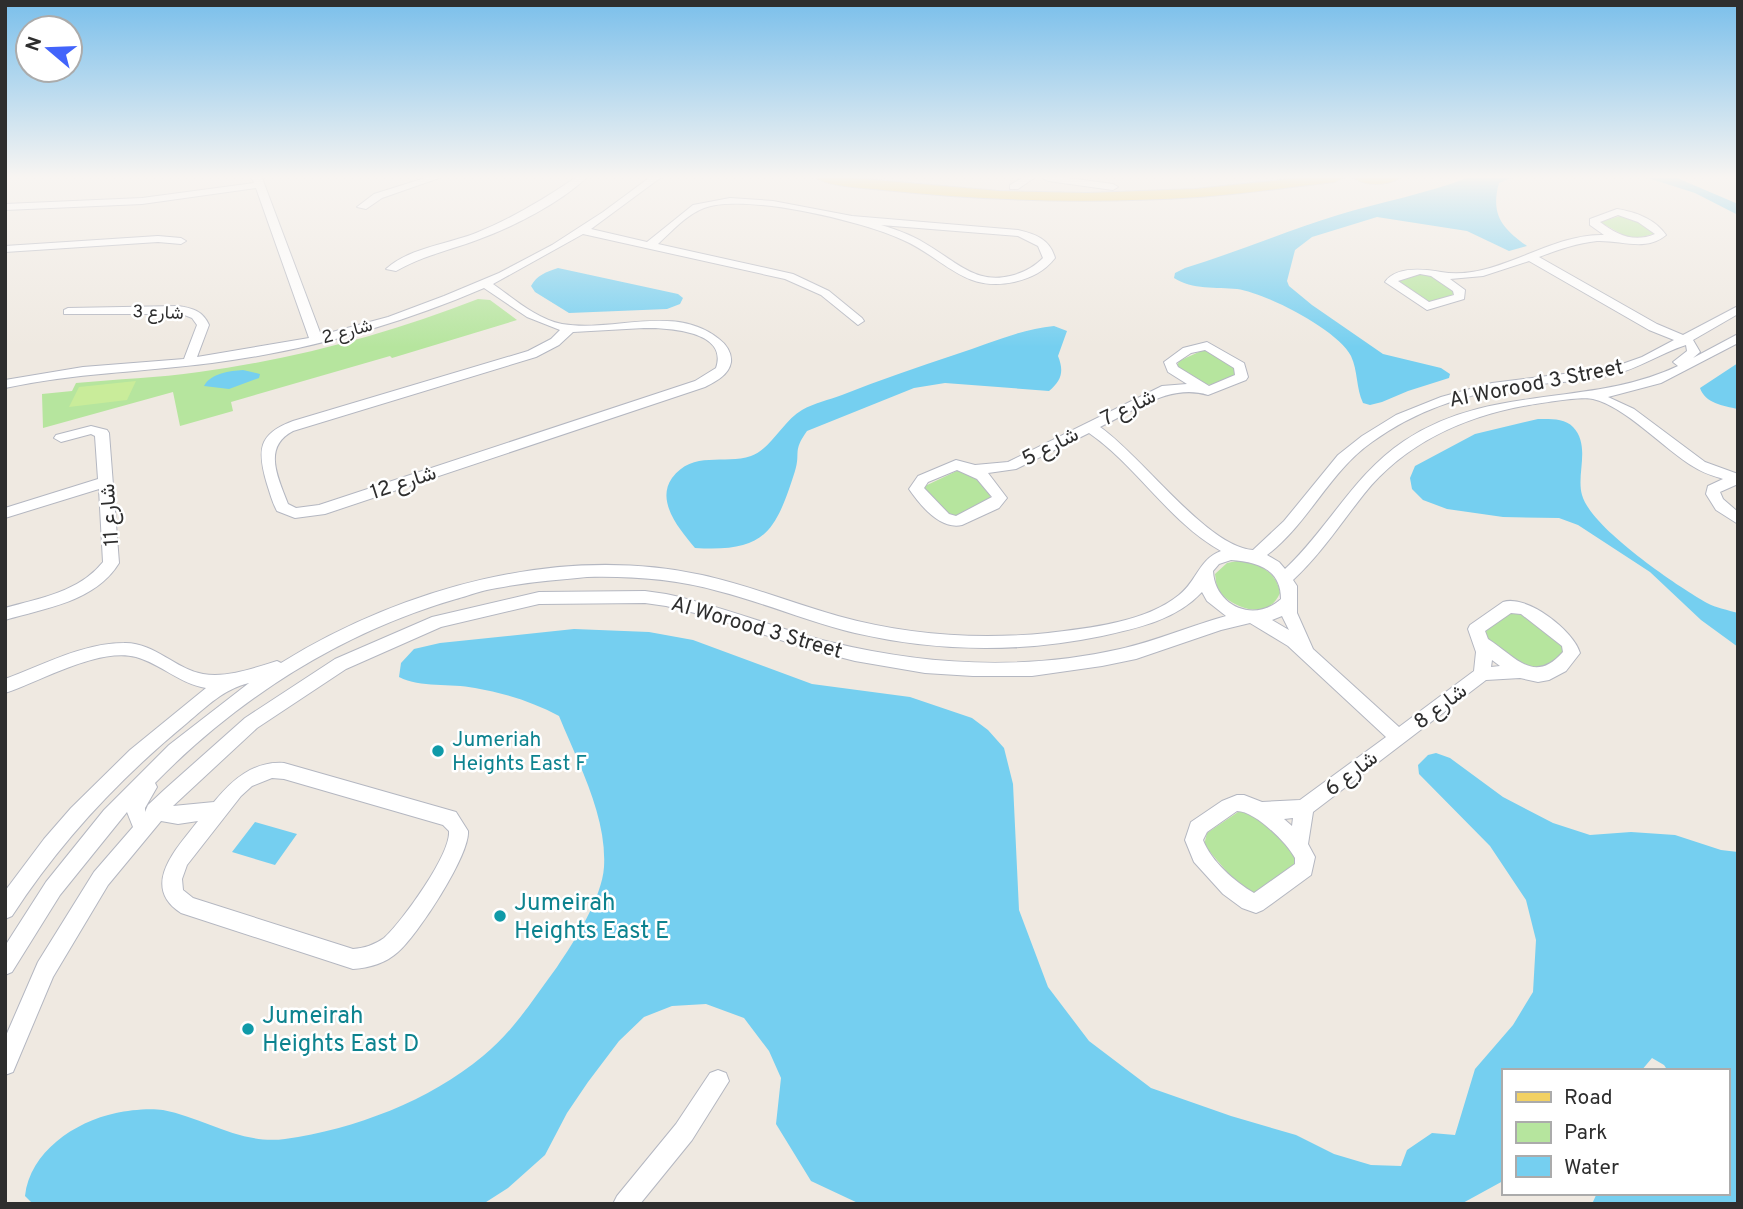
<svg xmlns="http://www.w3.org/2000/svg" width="1743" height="1209" font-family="Overpass,Vazirmatn,sans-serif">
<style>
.green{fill:#b6e59e}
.pitch{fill:#c9ec9a}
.water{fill:#75cff0}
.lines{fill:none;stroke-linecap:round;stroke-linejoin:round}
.minor-casing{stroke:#b4b7c1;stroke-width:2}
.major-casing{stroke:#c9c9c9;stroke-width:2}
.minor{fill:#fff;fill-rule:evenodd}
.major{fill:#f2d163;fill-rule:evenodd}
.culture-dot{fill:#0f9aa8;stroke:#fff;stroke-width:2.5}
.labels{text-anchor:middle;stroke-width:5;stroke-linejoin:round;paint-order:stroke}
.far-street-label{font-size:18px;fill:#2e2e2e;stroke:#fff}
.street-label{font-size:21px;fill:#2e2e2e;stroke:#fff}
.culture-label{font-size:21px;fill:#0d838f;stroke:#fff;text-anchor:start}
.near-culture-label{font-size:24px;fill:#0d838f;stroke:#fff;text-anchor:start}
</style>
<rect width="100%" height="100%" fill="#efe9e1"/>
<path class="green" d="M1623,215L1653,229L1656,233L1632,240L1600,222Z
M1420,274C1432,275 1449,284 1455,294L1427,303L1397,282Z
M478,299L490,300L517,320L392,358L390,356L231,402L233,411L180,426L173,392L43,428L42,394L72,391L76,383C117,379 158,378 199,372C295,359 388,334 478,299Z
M1201,351H1209L1235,368V375C1202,391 1205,387 1177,366L1179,361Z
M961,469L969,473L990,492V499L958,516L949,515L924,490L925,486Z
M1237,561C1257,562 1277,571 1280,593C1268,622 1231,608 1217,589L1215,574L1227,563Z
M1509,612H1520L1561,641L1565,653L1540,672H1534L1484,637L1485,629Z
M1241,810L1259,815L1296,856L1294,867L1253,894L1240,887L1204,845L1207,833Z"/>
<path class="pitch" d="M136,381L127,400L69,407L79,387Z"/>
<path class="water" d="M1467,178H1511L1499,183C1490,215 1503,229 1527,246L1509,251L1467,231L1377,217L1312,237L1295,250L1287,281L1289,286L1312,305L1383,354L1441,368L1450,374L1449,378L1408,391L1382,402L1370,405L1363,403C1356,388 1358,371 1351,356C1338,330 1266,293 1237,289C1217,287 1192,290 1174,278L1175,273L1185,268C1237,252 1286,231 1338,215C1381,202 1425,194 1467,178Z
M1648,178H1677L1738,204V215L1695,193Z
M558,268L678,294L683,298L680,304L667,309L569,313L535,292L531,286C537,275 546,272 558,268Z
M1054,326L1067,331L1058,356C1064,371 1062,380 1049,391L945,383L914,388L807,431C792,452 801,452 795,471C775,534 764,552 695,548C681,531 655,502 672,478C693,450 724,465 751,456C771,449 783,421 802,410C814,403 829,400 842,395C880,380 918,367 957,354C988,344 1021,329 1054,326Z
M1738,363V409C1723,406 1705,403 1700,388Z
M243,370L260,374L259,378L229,389L204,386C211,373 230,371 243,370Z
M1538,419C1549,419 1565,418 1573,427C1591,446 1576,474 1582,495C1591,528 1677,586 1707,603C1716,608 1728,610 1738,613V647L1701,620L1650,572L1578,525L1559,518L1503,517L1447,509L1423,500L1412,489L1410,478L1415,466L1475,434Z
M574,629L649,632L693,640L812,684L910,697L972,718L988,730L1004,748L1013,784L1019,910L1048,987L1089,1041L1151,1088L1231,1116L1296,1135L1334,1154L1371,1165L1401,1166L1407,1150L1432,1133L1455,1135L1475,1069L1513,1025L1533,992L1536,940L1526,900L1490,846L1419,774L1418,765L1428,755L1436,753L1450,758L1503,797L1553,823L1590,835L1631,832L1675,835L1721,850L1738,852V1204H1592L1597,1193H1727V1071H1668L1664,1065L1652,1058L1641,1071H1503V1181L1461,1204H860L811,1181L776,1124L781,1078L769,1051L744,1018L706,1004L672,1006L644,1017L619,1041L588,1082L567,1113L545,1155L508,1188L483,1204H33L25,1196C30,1152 74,1122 116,1113C129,1110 150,1108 163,1110C205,1118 241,1145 285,1139C355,1129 429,1101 483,1056C513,1032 534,998 557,967C574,942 602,898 604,867C607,816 578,763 559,716C533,702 504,693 475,688C450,683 421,688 399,677L401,663L414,649L440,643Z
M255,822L297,834L275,865L232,852Z"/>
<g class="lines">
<defs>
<path id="minor" d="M252,178H262L321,335L388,317L444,296L499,273L552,245L603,212L649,178H660L591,229L647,242L693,205L730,198L773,201L852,216L1018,230C1035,234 1050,239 1055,258C1044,272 1031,278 1014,282C964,293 944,258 903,240C862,221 746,193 704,208C686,215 672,231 658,244L793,274L829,291L862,318L864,321L858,325L821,295L785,279L583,234L493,284C513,298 536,319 562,324C614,333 674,303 719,339C726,344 732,353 731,362C729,375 715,382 705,387L325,514L295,518L277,511C272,502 270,493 267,484C257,450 258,434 293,421L528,351L551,339L560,330L527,317L484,288C398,325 305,351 212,363C143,372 74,373 5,388V380L83,367L184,359L197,325L192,318L182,314H64V310L68,308L178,306C192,308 203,311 209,325L197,357L309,338L256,188L142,204L5,210V204L142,198L254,183ZM881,225L1018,236L1038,246L1043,258C1034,267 1023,273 1010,276C977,284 957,263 931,247C916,237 899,230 881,225ZM644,328C666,328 729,330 716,368L695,381L319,505L296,508L288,504C278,478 262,447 293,431L536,357L559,345L573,332Z
M425,178H439L382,198L366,209L357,207L374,194Z
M575,178H586C560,203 511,228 477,240C450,250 422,256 396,271L386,269C409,248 448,244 476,233C511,219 544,199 575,178Z
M1022,178H1034L1018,189H1010V185Z
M1043,178H1068L1113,184L1118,187L1113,190L1048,181Z
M1617,209C1636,212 1655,219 1666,235C1646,252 1621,240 1597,241C1577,243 1558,250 1539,257L1657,324L1683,335L1738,306V314L1693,340L1700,352L1693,358L1738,334V343L1661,383L1608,397L1634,409L1705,462L1738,474V484L1720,492L1723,499L1738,512V524L1716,510L1706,494L1708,486L1723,479C1714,476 1703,473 1694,467C1665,450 1625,406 1593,399C1581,396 1543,403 1529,405C1465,416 1405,443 1364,494C1341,523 1321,554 1293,580L1297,586V613L1313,649L1399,727L1474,671L1476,652L1468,629L1470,625L1503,602C1527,594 1574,631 1580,653L1566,671L1549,680L1538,682L1520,678L1486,680L1313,812L1308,844L1315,857L1311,875L1263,910L1256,913L1242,908L1223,894L1194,862L1185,840L1191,822L1222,801L1237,795H1244L1262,802L1300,800L1386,737L1288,646L1250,623L1221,630L1136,659L1102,666L1032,676H973L925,673L855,661L808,649L707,616L666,606L645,603L539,604L441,627L346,669L257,728L173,806L214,802C232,780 253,761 284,763L456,812L468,831C470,855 417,936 398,952C386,963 369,968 353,969L181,913C139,886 178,847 198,821L178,824L161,821L108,885L53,977L13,1072L5,1075V1038L38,962L94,872L133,827L127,812L60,895L12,972L5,975V946L46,882L104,810L169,745L249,683C224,689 207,706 187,723C119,779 60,842 12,916L5,919V891L44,839L71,808L130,750L206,688C180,684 161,664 136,657C99,647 41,681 5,693V679C43,665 83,643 124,643C154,642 175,669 203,674C228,678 254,668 277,661L281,663C403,588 559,544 702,575C748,585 792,603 838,616C906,635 978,640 1048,633C1090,628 1146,622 1179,595C1198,580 1198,560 1221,551C1169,522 1138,467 1089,433L1016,469L988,473L1007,498L999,508L962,525C940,530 920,505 909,489L918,476L956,460L975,465L1008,462L1162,386L1187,384L1168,372L1164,362L1183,348L1207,342L1244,363L1248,377L1246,380L1208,395C1170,383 1134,411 1100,427C1142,456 1207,547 1253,550L1284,521L1338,455L1362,436L1396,415L1441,397L1492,383L1611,368L1642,357L1674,340L1649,330L1529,261L1483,276L1450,279L1465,290L1464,299L1427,310L1385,282C1396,266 1424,269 1441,272C1495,282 1549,233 1604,235L1590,225V219ZM1618,215L1638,222L1655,234C1634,243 1617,235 1600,222ZM1420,274L1431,276L1453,291L1454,295L1429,302L1398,281ZM1686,345L1687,351L1673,362L1678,366C1589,408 1491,383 1404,441C1354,474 1328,529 1285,569L1279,562L1267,555C1309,523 1329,472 1372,442C1416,410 1468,393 1521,386C1552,382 1582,382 1612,375C1638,369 1661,353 1686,345ZM1205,350L1234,368L1235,375L1209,386L1178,367L1176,363L1191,353ZM957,470L977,479L992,497L956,516L949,514L924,488L928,482ZM1231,560C1256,562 1281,568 1281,599C1255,623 1215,607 1213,571L1219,564ZM587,577C631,576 675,579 718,591C765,603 809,622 855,633C937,652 1020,653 1102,636C1138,628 1176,620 1202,592L1207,601L1226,616C1190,626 1156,641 1120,649C1024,671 924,665 830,642C774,628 722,606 666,594L645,591L539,592L432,617L335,659L245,718L164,790L148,805L145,812V808L157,787L155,783C238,698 342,632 456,599C470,595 483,590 497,588C527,582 557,580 587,577ZM1511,613L1521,614L1562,646L1563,652C1534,685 1516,657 1488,639L1485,631ZM1282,616L1289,630L1272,620ZM1492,660L1500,666L1491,667ZM272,778L284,779L443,825L449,831C451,854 402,922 384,938C374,945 365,948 353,949L193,898L183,890L182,879L187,865L241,796L252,786ZM1237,811C1255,811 1287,843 1295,858V864L1254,893C1235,882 1211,861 1203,840L1207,832ZM1293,818L1292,826L1284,819Z
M158,236L181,238L186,241L181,244L158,242L5,252V246Z
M91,426L107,430L109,433L119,563C95,602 45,608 5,620V608C40,598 79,592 103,562L99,489L5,518V508L98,479L95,436L91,434L61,442L54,438L56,435Z
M718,1070L726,1073L729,1081L692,1140L640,1204H613L617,1196L676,1124L710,1073Z"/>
<path id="major" d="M817,178H852L999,191L1087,193L1195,189L1300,178H1342L1335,182C1289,187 1244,194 1198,197C1093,204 988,201 884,190C869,188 828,187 817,178Z
M1355,178H1399C1388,186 1364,186 1355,178Z"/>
</defs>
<use href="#minor" class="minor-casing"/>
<use href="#major" class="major-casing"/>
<use href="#minor" class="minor"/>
<use href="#major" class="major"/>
</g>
<linearGradient id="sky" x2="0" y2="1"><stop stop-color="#7abfeb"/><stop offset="0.51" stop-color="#f8f5f2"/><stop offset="1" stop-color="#f8f5f2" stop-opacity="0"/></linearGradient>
<rect width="1743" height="347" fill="url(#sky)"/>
<g class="culture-dot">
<circle cx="438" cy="751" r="7"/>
<circle cx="500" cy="916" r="7"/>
<circle cx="248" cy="1029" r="7"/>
</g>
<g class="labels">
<g class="far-street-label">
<text transform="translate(158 312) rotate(2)" y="6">شارع 3</text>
<text transform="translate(347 331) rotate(-15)" y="6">شارع 2</text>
</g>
<g class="street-label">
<text transform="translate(1536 383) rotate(-11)" y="7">Al Worood 3 Street</text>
<text transform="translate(1128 407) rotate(-26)" y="7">شارع 7</text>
<text transform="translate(1050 446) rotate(-27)" y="7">شارع 5</text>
<text transform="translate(403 482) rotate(-18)" y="7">شارع 12</text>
<text transform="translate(109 515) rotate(-94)" y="7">شارع 11</text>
<text transform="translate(757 627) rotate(16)" y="7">Al Worood 3 Street</text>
<text transform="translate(1440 706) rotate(-37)" y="7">شارع 8</text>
<text transform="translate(1351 773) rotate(-37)" y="7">شارع 6</text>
</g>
<g class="culture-label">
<text x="452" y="746">Jumeriah<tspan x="452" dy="24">Heights East F</tspan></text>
</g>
<g class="near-culture-label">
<text x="514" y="910">Jumeirah<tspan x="514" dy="28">Heights East E</tspan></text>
<text x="262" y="1023">Jumeirah<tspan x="262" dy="28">Heights East D</tspan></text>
</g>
</g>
<rect width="1743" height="1209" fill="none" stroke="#2e2e2e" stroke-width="14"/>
<rect x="1502" y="1069" width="228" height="126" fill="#ffffff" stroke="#ababab" stroke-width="2"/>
<rect x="1516" y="1092" width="35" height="10" fill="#f2d163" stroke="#ababab" stroke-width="2"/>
<text x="1564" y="1104" font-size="21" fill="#2e2e2e">Road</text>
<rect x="1516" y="1122" width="35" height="21" fill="#b6e59e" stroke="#ababab" stroke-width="2"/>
<text x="1564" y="1139" font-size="21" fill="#2e2e2e">Park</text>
<rect x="1516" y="1156" width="35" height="21" fill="#75cff0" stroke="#ababab" stroke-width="2"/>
<text x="1564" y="1174" font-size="21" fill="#2e2e2e">Water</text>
<g transform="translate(49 49) rotate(289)"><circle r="33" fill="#ffffff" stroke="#ababab" stroke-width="2"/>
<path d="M0-5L12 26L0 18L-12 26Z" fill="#4264fb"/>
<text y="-10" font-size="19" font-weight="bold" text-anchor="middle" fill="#2e2e2e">N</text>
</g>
</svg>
